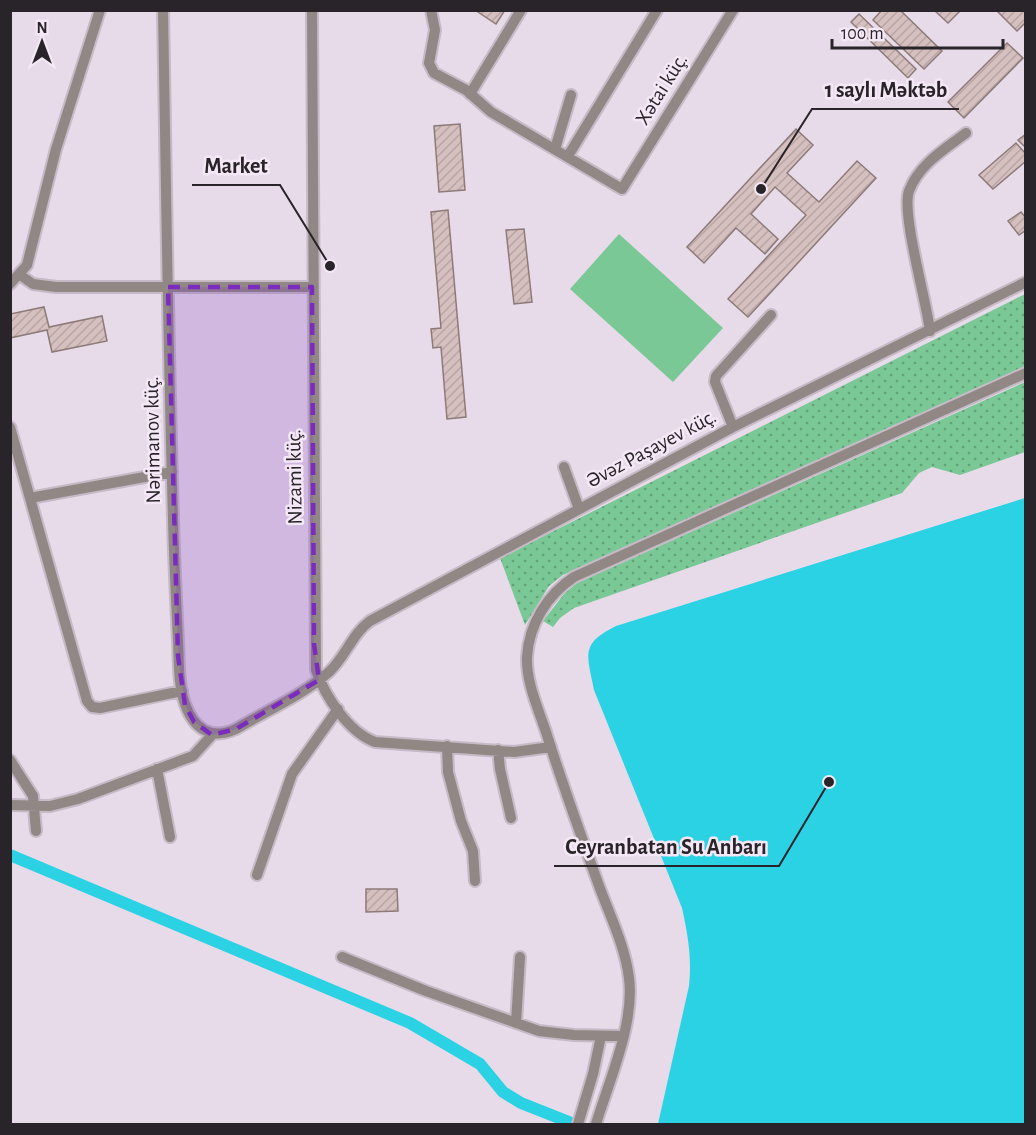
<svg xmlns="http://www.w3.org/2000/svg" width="1036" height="1135" font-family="'Alegreya Sans',sans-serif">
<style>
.grass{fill:url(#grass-dots)}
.garden{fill:#79c895}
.water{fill:#2bd2e4}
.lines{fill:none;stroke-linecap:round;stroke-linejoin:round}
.canal{stroke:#2bd2e4;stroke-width:12}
.building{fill:url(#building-hatch);stroke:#8d7a78;stroke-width:1.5}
.minor-casing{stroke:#c5bac6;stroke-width:14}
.minor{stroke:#918886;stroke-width:10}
.marked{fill:#7b2cbf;fill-opacity:0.2;stroke:#7b2cbf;stroke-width:4.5;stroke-dasharray:12 8;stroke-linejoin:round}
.labels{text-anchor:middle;stroke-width:5;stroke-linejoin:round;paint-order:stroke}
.street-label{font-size:21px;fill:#292429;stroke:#f5e8f6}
.leader{fill:none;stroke:#292429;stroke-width:2}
.callout-dot{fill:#292429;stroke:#f5e8f6;stroke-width:2}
.callout-label{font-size:22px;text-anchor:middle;font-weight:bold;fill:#292429;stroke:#f5e8f6;stroke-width:5;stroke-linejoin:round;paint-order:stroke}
</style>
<defs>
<pattern id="grass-dots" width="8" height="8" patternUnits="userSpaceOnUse" patternTransform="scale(1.5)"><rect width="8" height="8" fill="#79c895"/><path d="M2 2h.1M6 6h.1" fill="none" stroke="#63a27a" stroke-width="1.8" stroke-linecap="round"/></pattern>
<pattern id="building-hatch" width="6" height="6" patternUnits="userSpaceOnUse" patternTransform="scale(1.5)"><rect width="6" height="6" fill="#d5c0bf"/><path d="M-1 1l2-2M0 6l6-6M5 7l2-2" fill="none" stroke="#b7a5a4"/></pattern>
</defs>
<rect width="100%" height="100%" fill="#e7dbe9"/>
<path class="grass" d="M1025,294V366L563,575L549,586L525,625L500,558Z
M1025,382V452L960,475L932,467L919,473L902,493L574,608L560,618L553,627L543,621L564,594L577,583Z"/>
<path class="garden" d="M619,234L723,328L673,382L570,289Z"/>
<path class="water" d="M1025,498V1124H658L689,986C692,959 688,935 682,908L594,690C587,654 580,644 616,626Z"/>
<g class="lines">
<path class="canal" d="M10,855L410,1023L480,1064L503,1092L521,1103L569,1122"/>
</g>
<path class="building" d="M475,10H505L496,24Z
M882,10H900L942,51L924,69L873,20Z
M934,10H959L960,11L948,23Z
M996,10H1026V22L1017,31Z
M859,14L916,69L908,78L851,22Z
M1007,43L1023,58L964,118L948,102Z
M460,124L465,190L439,192L434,126Z
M796,129L813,145L787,173L819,202L857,161L876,178L748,317L728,299L806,215L775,187L751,214L778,239L765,254L736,228L704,263L687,247Z
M1026,134V148L1018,140Z
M1016,143L1026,154V161L993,189L979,175Z
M448,210L466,417L447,419L441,347L433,348L431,329L441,328L431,212Z
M1021,212L1026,218V230L1019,235L1008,221Z
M524,229L532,302L514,304L506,230Z
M44,307L49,327L102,316L107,341L52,352L47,330L10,338V314Z
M366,889H397L398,911L366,912Z"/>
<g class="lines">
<defs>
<path id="minor" d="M163,10C166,180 168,349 173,519C174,560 176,600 178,641C179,661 178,685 185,704C194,730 212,740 236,729C266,711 303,695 329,672C346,656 352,634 370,621L733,427L1026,282
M312,10L316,670C325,696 348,732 375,742L514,752L551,747
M431,10L435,30L429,63L434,73L466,90L491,112L622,189L733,10
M470,94L521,10
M555,149L571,95
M568,156L657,10
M20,275L33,284L56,287H312
M10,284L27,265L56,149L100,10
M930,331C927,303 901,213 909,191C919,164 945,149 966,133
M10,427L87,701L92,707L100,708L182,691
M733,427L715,382L716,376L771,315
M564,467L579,509
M30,498L172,472
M447,746L448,772L461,821L473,851L475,881
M498,750L500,769L511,818
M10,760L33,796L36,831
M157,769L170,837
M10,805L50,806L78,799L193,756L212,735
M257,875L292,774L338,709
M342,957L426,991L539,1031L574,1035L622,1036
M516,1023L520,957
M578,1124L593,1074L601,1036
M596,1124C609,1081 635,1023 629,978C625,945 609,914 598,883C580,833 562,783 546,732C538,708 526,682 527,657C529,624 547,595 574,577L1026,373"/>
</defs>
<use href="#minor" class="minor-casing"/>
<use href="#minor" class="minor"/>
</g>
<path class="marked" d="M168,287H312L314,644L319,680L236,729L212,735L194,722L185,705L178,656Z"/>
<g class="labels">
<g class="street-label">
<text transform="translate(661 89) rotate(-58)" y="7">Xətai küç.</text>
<text transform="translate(152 440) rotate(-91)" y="7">Nərimanov küç.</text>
<text transform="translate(651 448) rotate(-28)" y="7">Əvəz Paşayev küç.</text>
<text transform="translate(294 477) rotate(-91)" y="7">Nizami küç.</text>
</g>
</g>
<path class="leader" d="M761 189L812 109H959M330 266L280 185H192M829 782L779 866H554"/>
<g class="callout-dot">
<circle cx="761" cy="189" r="6"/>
<circle cx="330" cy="266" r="6"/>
<circle cx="829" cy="782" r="6"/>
</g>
<g class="callout-label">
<text x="886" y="97">1 saylı Məktəb</text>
<text x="236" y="173">Market</text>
<text x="666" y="854">Ceyranbatan Su Anbarı</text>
</g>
<rect width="1036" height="1135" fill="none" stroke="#292429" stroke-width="24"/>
<g transform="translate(42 42)" stroke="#f5e8f6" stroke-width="4.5" paint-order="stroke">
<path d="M0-4.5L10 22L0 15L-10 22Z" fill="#292429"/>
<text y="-9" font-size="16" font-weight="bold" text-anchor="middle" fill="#292429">N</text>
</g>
<path d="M832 39v9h171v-9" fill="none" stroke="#292429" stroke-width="3"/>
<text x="841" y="39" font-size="18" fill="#292429" stroke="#f5e8f6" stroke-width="4.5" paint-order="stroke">100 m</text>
</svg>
